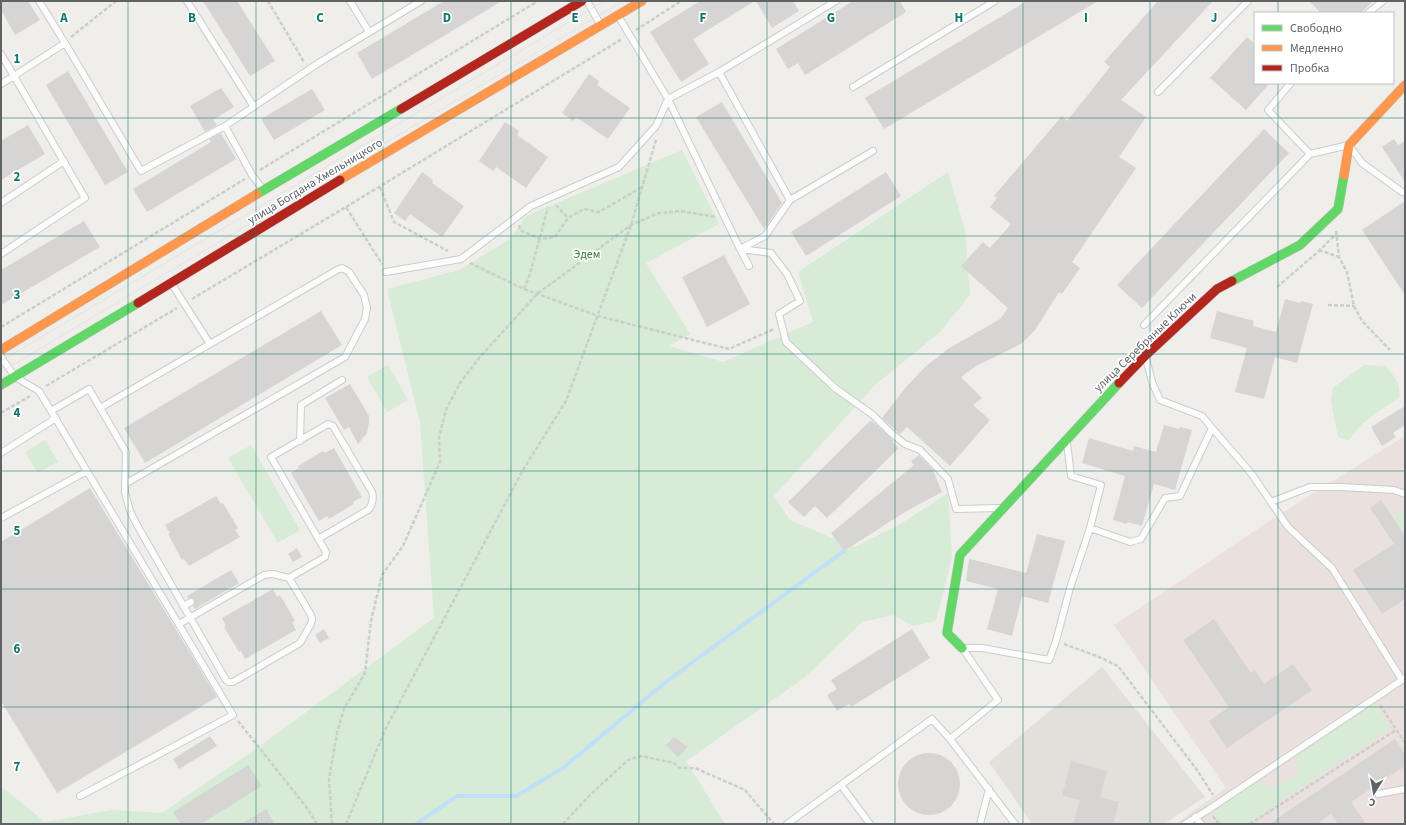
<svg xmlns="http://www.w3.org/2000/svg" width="1406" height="825" font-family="'Source Sans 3',sans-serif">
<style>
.education{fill:#e2e0da}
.medical{fill:#eae0de}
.green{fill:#d8ebd6}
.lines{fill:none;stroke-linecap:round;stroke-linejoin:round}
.stream{stroke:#bfe0f9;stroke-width:4}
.building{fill:#d6d5d3}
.lane-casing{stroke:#cbcccc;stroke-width:8}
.fast-casing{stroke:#cacacb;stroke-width:10}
.slow-casing{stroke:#cacacb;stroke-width:10}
.jam-casing{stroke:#cacacb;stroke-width:10}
.path{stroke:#cacfcc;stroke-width:2.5;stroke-dasharray:4 2;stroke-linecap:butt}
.lane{stroke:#fdfcfc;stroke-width:6}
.fast{stroke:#63d668;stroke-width:9}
.slow{stroke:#ff974d;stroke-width:9}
.jam{stroke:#b3261e;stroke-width:9}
.tram{stroke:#e4e4e4;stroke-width:1}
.grid{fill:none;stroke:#0f766e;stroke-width:1;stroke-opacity:0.55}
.labels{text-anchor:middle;stroke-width:3.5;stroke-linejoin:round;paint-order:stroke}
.street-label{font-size:12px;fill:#5f6368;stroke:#fff}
.park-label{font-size:12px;fill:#348238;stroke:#fff}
.grid-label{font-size:13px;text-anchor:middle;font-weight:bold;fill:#0f766e;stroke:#fff;stroke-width:3.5;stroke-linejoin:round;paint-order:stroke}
</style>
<rect width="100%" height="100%" fill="#efeeea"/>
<path class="education" d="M1102,667L1205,797L1164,824H1032L989,762Z"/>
<path class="medical" d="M1405,436V824H1175L1226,788L1114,625L1277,516Z"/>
<path class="green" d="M682,150L719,224L646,263L690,334L669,346L723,362L813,322L798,272L948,172L965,230L970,295L940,332L875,385L774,496L790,520L854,547L899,525L948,493L952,557L936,621L913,626L893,615L862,622L804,678L686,761L725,824H1V789L3,788L45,822L111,810L162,813L260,746L434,618L420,423L387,289L459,270L510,239L526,216Z
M388,365L408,400L387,412L367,377Z
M1364,365L1385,366C1394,376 1401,383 1399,398L1383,408L1362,424L1349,440L1338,437L1331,402L1333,388Z
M45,440L58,462L38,473L25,452Z
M251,445L300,530L278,543L228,458Z
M1402,509L1405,514V537L1392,516Z
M1374,703L1391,728L1245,824H1222L1213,812L1258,781L1275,789L1299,773L1296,757Z"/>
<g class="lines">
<path class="stream" d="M416,824L457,796H516L563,768L667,681L844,551"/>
</g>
<path class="building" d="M1,1H28L40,20L15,35L1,10Z
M203,1H237L275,61L250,76Z
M444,1H502L372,79L357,53Z
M700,1H755L693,39L709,64L681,82L650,32Z
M756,1H793L799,11L772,28Z
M853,1H900L906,12L805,75L798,63L788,69L776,49Z
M1027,1H1098L884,129L865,98Z
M1158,1H1213L1121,100L1146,117L1119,157L1136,168L1072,262L1080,268L1062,294L1059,292L1035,330L1021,344L976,366L961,377L982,398L973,405L990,420L950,466L907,427L900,434L882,418L906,387L925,367L948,349L1000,319L1008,308L961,266L983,242L990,248L1011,224L990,207L997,198L994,196L1062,116L1067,121L1110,67L1104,62Z
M1309,1H1373L1361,13H1321Z
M1247,37L1255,44V83H1270L1246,110L1210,78Z
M68,71L128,172L105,185L46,85Z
M589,74L599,81L597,85L630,108L608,139L576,117L573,121L562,113Z
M221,88L234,107L213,120L217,125L205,132L190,106Z
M312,89L325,110L274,140L261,119Z
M722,102L782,203L764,229L696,117Z
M505,122L519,131L517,135L548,157L526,188L496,167L493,171L479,161Z
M28,125L45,154L1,180V141Z
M1264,129L1289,153L1142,308L1117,285Z
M221,133L236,159L147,212L133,189L211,142L209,139Z
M1394,139L1398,145L1405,141V182L1382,147Z
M422,172L433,180L432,183L464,206L442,237L410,214L405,221L394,213Z
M886,172L901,196L806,256L791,232Z
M1405,201V295L1362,230Z
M84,221L100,247L1,305V270Z
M724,255L750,304L707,327L682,277Z
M1285,299L1301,303V301L1313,304L1297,363L1275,357L1264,399L1235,392L1247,348L1210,338L1217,311L1254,321L1253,326L1276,332Z
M321,311L342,345L145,463L124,428Z
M350,384L369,416V422L367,433L358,444L349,427L344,430L325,398Z
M1405,406V425L1393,433L1396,437L1382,446L1371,427Z
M871,420L894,441L892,442L899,448L827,518L815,506L804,517L788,502Z
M1164,425L1179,429L1180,427L1192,430L1175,490L1154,484L1142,526L1127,522V524L1113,520L1125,476L1082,463L1089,438L1133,451L1134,446L1156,452Z
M334,448L362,497L353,502L354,504L329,519L327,516L319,521L291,473L299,468L298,466L323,451L325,453Z
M919,455L933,470L942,492L905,512L844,551L831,533L914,465L911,461Z
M90,488L217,697L57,793L1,701V542Z
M216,496L221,504L223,503L238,528L235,530L240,537L189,566L184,559L182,560L168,534L170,533L165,525Z
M1381,500L1405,536V599L1382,614L1353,570L1394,544L1370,508Z
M1037,534L1065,541L1048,603L1022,596L1012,636L987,629L998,589L966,581L969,560L970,559L1026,573Z
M297,548L302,557L293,562L288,554Z
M231,570L239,583L195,609L193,606L195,603V600L192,598H188L187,596Z
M273,589L277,597L280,595L295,621L292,622L296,630L245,659L241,651L239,652L224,627L226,626L222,618Z
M1214,619L1251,673L1255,670L1264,684L1293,664L1312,690L1227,748L1209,721L1229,707L1183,640Z
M324,629L329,638L320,643L315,635Z
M912,629L930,658L851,707L849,704L837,711L827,695L837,689L831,680Z
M210,736L217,746L179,769L173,759Z
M674,737L688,747L678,757L666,745Z
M1395,739L1405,754V766L1351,802L1366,824H1338L1331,814L1317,824H1269Z
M898 784a31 31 0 1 1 62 0a31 31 0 1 1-62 0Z
M1071,761L1107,771L1100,797L1119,802L1113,824H1073L1080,800L1062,796Z
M248,765L262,786L201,824H181L173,812Z
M266,809L275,824H241Z"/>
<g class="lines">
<defs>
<path id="lane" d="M187,1L254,107
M350,1L369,32
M587,1L599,22
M836,1L719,72L790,200L873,151
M1368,13L1383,1
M620,19L668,99L740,249L765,236L790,200
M65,43L141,171L225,126
M1,54L14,76L1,84
M1291,83L1268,110L1310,154
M853,87L995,1
M1158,92L1248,1
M262,188L252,175L225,126L320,62L421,1
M1,203L64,161
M740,249L771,253L787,274L800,301L779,314L786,342L835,388L873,415L891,433L905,444L920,450L948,479L956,509L1000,508
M740,249L749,266
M1,254L85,198L14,76L65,43L39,1
M386,272L461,259L531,206L619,167L656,126L668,99L719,72
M173,286L210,344
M1144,325L1310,154L1349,145L1362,163L1402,192L1405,193
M1,357L15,377L39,391L233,715L80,796
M100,408L337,270L342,268L349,272L364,295L367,308L365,319L345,357L125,484
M51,411L89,389L126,452L125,492L130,511L137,525L226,680L229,682H233L300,643L311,624L312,619L311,615L289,578L325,557L326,552L271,457L328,424L333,426L372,492C374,498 372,506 368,510L318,539
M1212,428L1251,473L1288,527L1332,568L1402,680
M300,441L301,405L342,380
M1,453L56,418
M1271,502L1310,487H1341L1394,490L1405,494
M1,518L87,471
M1090,528L1130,542L1141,539L1165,498L1180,496L1212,428L1202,416L1160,400L1152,382L1146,358
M183,606L191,602
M179,624L264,575L273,574L289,578
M963,648H982L1049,660L1056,641L1070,588L1090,528L1101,485L1071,476L1067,443
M950,739L1015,824
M841,785L870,824
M1378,794L1405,789
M1195,817L1201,824
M787,824L932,719L950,739L998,700L963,649
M980,824L989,789
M1185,824L1208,810L1405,678"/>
<path id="fast" d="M257,194L401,109
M1232,281L1300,245L1338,209L1344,175
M1,385L138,303
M962,648L947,633L960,555L1119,383"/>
<path id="slow" d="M1344,175L1349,145L1405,85
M340,180L642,1
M1,350L257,194"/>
<path id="jam" d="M401,109L582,1
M138,303L340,180
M1119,383L1146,355L1217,289L1232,281"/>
</defs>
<use href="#lane" class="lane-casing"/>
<use href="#fast" class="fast-casing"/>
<use href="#slow" class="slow-casing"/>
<use href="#jam" class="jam-casing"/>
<path class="path" d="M268,1L304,62
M636,30L681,1
M71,37L116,1
M260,170L538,1
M380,187L394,222L448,251
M556,205L568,218
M346,207L622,39
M519,225L520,230L540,239L555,237L568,218L584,209L599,212L642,187
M1336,231L1339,257L1347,272L1354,306L1362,321L1390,350
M1319,250L1339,257
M470,263L524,289L598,316L729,349L774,329
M1277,287L1320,250L1335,235
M524,289L530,274L548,207
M192,299L346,207L382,264
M1328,305L1354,306
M1,327L245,179
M46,386L177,308
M1,413L30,396
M1064,644L1097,656L1118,666L1197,770L1213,795
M1380,705L1405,743
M238,721L307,808L317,824
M1213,816L1219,824
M332,824L329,779L337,733L344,709L365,673L371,621L382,575L403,546L440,462L439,437L446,410L460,383L480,357L537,294L631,225L659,213L681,211L716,217
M346,824L385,730L523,470L566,401L631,225L656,140
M563,824L589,796L628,760L641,756L674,763L680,768H695L745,790L774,824
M1250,824L1396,730"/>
<use href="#lane" class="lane"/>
<use href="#fast" class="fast"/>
<use href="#slow" class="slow"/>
<use href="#jam" class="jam"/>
<path class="tram" d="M1,361L604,1
M1,372L623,1"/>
</g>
<path class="grid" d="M128,1V824M256,1V824M383,1V824M511,1V824M639,1V824M767,1V824M895,1V824M1023,1V824M1150,1V824M1278,1V13M1278,83V824M1,118H1405M1,236H1405M1,354H1405M1,471H1405M1,589H1405M1,707H1405"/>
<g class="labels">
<g class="street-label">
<text transform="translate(315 181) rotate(-31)" y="4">улица Богдана Хмельницкого</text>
<text transform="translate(1145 342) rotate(-44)" y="4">улица Серебряные Ключи</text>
</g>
<g class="park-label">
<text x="587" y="258">Эдем</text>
</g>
</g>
<g class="grid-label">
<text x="64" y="22">A</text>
<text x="192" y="22">B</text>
<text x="320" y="22">C</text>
<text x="447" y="22">D</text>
<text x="575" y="22">E</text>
<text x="703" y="22">F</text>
<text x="831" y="22">G</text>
<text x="959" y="22">H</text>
<text x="1086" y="22">I</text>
<text x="1214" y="22">J</text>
<text x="17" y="63">1</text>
<text x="17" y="181">2</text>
<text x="17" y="299">3</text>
<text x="17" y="417">4</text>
<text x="17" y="535">5</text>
<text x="17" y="653">6</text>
<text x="17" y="771">7</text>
</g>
<rect width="1406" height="825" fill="none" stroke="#5f6368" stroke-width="4"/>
<rect x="1254" y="12" width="140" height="72" fill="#ffffff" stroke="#bfc1c3"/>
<rect x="1262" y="25" width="20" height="6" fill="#63d668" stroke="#bfc1c3"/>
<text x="1290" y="32" font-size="12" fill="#5f6368">Свободно</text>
<rect x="1262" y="45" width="20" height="6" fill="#ff974d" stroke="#bfc1c3"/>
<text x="1290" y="52" font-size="12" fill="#5f6368">Медленно</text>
<rect x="1262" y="65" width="20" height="6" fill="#b3261e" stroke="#bfc1c3"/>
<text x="1290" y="72" font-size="12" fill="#5f6368">Пробка</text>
<g transform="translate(1374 793) rotate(191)" stroke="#ffffff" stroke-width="3" paint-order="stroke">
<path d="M0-3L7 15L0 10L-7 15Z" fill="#5f6368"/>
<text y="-6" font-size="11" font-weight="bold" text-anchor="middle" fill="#5f6368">С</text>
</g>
</svg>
